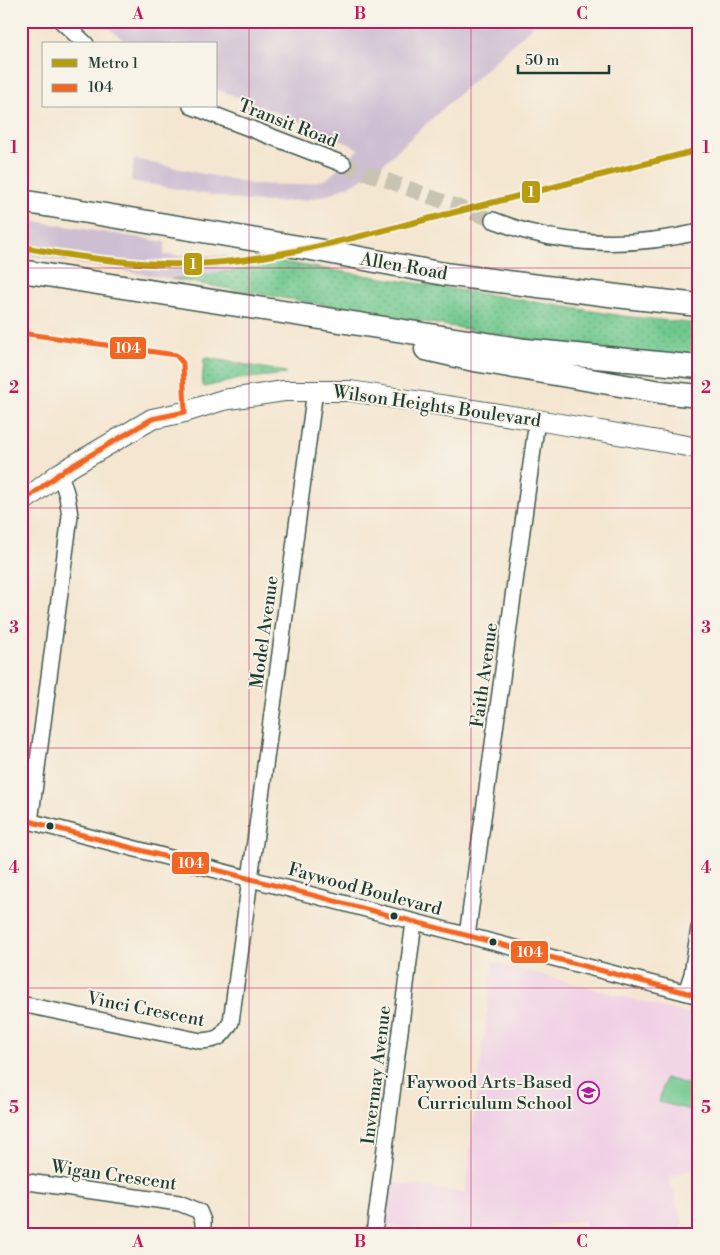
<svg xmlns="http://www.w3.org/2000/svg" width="720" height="1255" font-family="'Libre Bodoni',serif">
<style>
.built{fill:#f0d0e5}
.industrial{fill:#cebed2}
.grass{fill:url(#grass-dots);stroke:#488261}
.park{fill:#70c88e;stroke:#488261}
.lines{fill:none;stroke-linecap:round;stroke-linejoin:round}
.minor-tunnel{stroke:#c9c4b1;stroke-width:15;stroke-dasharray:15 8;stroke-linecap:butt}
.minor-casing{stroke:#3f564b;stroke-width:18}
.major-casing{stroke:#3f564b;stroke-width:22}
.highway-casing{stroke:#3f564b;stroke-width:25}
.minor{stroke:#fff;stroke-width:15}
.major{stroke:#fff;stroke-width:20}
.highway{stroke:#fff;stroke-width:22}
.bus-1-casing{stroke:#f7f3e8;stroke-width:9}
.bus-1{stroke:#f26522;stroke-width:5}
.metro-1-casing{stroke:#f7f3e8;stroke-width:10}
.metro-1{stroke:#b79b10;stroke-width:6}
.grid{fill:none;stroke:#c2185b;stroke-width:1;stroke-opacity:0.55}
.bus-dot{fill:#1f3d34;stroke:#f7f3e8;stroke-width:2}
.labels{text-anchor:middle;stroke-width:4;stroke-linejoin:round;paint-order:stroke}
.street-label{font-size:18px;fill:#1f3d34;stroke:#f7f3e8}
.poi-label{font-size:18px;fill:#1f3d34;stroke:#f7f3e8;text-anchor:end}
.line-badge{stroke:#f7f3e8;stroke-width:2}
.badge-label{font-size:14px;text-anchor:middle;font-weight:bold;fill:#fff}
.neatline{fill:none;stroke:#c2185b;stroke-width:2}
.grid-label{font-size:16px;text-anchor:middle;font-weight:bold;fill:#c2185b}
</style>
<defs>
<pattern id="grass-dots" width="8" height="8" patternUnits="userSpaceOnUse" patternTransform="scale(1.25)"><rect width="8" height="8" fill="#70c88e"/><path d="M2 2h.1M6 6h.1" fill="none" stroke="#5ba475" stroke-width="1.8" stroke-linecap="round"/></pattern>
</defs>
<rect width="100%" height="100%" fill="#f7f3e8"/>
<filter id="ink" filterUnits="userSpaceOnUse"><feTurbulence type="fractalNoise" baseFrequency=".02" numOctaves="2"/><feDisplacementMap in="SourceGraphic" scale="10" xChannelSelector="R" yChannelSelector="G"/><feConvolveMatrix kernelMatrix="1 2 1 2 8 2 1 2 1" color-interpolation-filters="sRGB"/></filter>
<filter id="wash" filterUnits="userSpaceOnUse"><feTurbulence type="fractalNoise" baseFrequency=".0096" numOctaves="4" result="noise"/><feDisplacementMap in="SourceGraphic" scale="20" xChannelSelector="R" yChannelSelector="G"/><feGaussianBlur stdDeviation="1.12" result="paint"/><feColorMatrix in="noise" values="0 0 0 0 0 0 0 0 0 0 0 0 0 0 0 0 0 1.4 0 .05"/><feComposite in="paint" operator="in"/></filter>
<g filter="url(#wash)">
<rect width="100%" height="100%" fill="#f4e6d0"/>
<path class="built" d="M493,962L699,1017V1167L669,1178L686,1234H588L584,1220L536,1228L475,1233L385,1225L390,1182L465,1193Z"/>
<path class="industrial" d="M101,21H538L375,171L355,183L327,195L305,200L273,202L246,201L131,181L134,159L251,184L301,185L327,179L359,149L312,126L216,89V44H128Z
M21,219L165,242L164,255H226L233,271L200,277L171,279L21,254Z"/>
<path class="grass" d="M275,261L623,316L699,324V359L561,345L171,279C207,277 240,269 275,261Z
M206,358H208L286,372V374L241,379L204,387L202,384L204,359Z"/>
<path class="park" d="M665,1078L699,1087V1095L694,1111L659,1102Z"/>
</g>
<g filter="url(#ink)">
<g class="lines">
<path class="minor-tunnel" d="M343,164L493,220"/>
<defs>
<path id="minor" d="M61,21L86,44
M191,106L343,164
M493,220C505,224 516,229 529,232C585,247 643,245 699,232
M21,819L699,996
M30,822L70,516L67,496L60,473
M467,936L537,420
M686,992L692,974L699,928
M21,1004L201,1041C219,1040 222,1037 231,1022L315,390
M21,1181L179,1203L199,1211L203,1221V1234
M374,1234L414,922"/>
<path id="major" d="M21,503L60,473L152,419L185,412L223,400L284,391H350L537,420L699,448"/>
<path id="highway" d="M21,201L323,251L444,274L625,297L699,305
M21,271L525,350L699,367
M426,349L474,360L661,392L699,396"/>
</defs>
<use href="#minor" class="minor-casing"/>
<use href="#major" class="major-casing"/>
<use href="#highway" class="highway-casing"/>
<use href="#minor" class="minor"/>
<use href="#major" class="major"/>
<use href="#highway" class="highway"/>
<defs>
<path id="bus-1" d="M21,333L176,355L183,363L185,412
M21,503L60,473L152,419L185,412
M21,819L699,996"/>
</defs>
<use href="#bus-1" class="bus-1-casing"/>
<use href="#bus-1" class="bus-1"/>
<defs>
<path id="metro-1" d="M21,247C78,257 136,266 194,264C272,261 349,239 424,220C515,196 607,173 699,150"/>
</defs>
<use href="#metro-1" class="metro-1-casing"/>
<use href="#metro-1" class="metro-1"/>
</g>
</g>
<path class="grid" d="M249,21V1234M471,21V1234M21,268H699M21,508H699M21,748H699M21,988H699"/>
<defs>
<symbol id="school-ring" viewBox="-11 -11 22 22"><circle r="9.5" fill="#f7f3e8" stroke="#b5179e" stroke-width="1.5"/><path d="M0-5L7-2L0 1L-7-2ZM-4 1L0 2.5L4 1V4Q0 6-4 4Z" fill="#b5179e"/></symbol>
</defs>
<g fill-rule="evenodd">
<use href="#school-ring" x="576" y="1080" width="25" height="25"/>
</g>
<g class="bus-dot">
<circle cx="50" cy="826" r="4.5"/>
<circle cx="394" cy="916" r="4.5"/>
<circle cx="493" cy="942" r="4.5"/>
</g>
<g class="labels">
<g class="street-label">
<text transform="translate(288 123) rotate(21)" y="6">Transit Road</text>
<text transform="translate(404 266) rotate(10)" y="6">Allen Road</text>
<text transform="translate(437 406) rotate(8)" y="6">Wilson Heights Boulevard</text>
<text transform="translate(264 632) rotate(-82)" y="6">Model Avenue</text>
<text transform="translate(484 675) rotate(-82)" y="6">Faith Avenue</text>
<text transform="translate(365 889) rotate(15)" y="6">Faywood Boulevard</text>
<text transform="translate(146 1009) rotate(11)" y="6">Vinci Crescent</text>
<text transform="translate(376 1075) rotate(-83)" y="6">Invermay Avenue</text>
<text transform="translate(114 1175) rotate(8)" y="6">Wigan Crescent</text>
</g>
<g class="poi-label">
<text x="572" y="1088">Faywood Arts-Based<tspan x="572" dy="21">Curriculum School</tspan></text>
</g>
</g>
<g class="line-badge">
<rect x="521" y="180" width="20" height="24" rx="5" fill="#b79b10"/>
<rect x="183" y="252" width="20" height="24" rx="5" fill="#b79b10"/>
<rect x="109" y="336" width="38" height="24" rx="5" fill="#f26522"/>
<rect x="171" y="851" width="39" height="24" rx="5" fill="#f26522"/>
<rect x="510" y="940" width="39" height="24" rx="5" fill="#f26522"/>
</g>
<g class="badge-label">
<text x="531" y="197">1</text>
<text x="193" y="269">1</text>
<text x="128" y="353">104</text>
<text x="191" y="868">104</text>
<text x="530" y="957">104</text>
</g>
<rect width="720" height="1255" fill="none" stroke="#f7f3e8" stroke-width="55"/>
<rect x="42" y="42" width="175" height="65" fill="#f7f3e8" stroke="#a1aaa0"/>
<rect x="52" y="59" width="25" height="8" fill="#b79b10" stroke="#a1aaa0"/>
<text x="88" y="68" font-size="15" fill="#1f3d34">Metro 1</text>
<rect x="52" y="84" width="25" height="8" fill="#f26522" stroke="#a1aaa0"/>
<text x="88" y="92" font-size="15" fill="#1f3d34">104</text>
<path d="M518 65v8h91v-8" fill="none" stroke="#1f3d34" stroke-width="2.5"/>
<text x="525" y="65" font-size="15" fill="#1f3d34" stroke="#f7f3e8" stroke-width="4" paint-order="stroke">50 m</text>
<rect x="28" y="28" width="664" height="1200" class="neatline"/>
<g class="grid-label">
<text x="138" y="19">A</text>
<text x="360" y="19">B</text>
<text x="582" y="19">C</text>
<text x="14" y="153">1</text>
<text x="706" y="153">1</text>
<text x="14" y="393">2</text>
<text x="706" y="393">2</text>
<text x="14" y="633">3</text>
<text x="706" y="633">3</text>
<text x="14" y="873">4</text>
<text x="706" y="873">4</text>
<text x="14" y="1113">5</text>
<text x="706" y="1113">5</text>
<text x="138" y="1247">A</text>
<text x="360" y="1247">B</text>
<text x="582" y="1247">C</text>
</g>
</svg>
